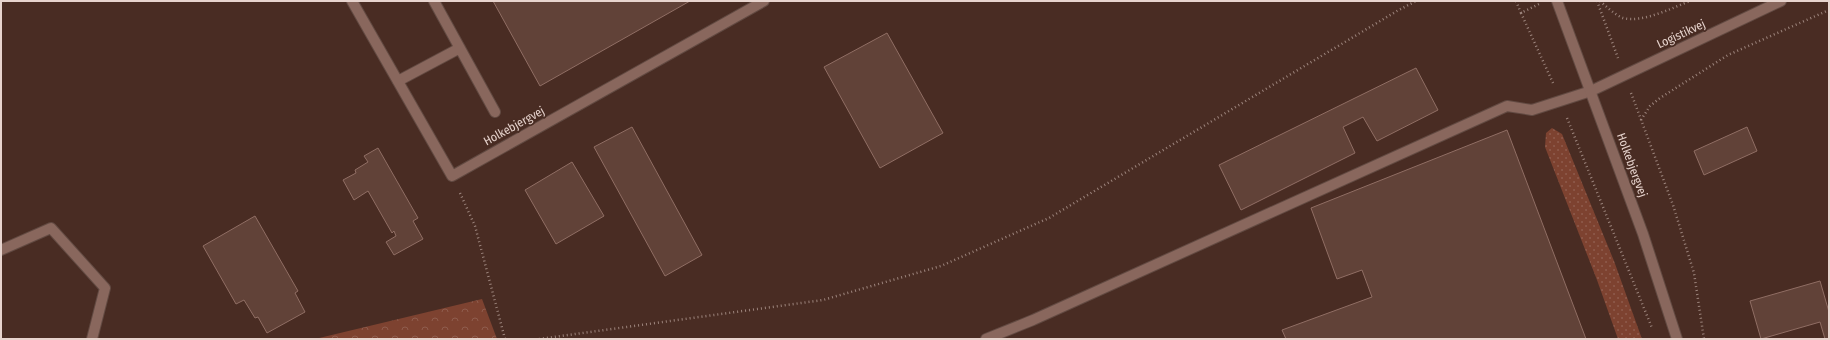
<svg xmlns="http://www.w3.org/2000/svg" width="1830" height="340" font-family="'Fira Sans Condensed',sans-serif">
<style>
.grass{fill:url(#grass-dots)}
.forest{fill:url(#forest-crowns)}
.building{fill:#614238;stroke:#906e64}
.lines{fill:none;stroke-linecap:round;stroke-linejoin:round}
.service-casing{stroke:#624a42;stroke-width:12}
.minor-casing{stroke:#624a42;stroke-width:12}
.tertiary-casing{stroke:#624a42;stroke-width:12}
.path{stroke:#9c847c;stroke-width:2.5;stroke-dasharray:1 3;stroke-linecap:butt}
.service{stroke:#89675d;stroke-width:10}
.minor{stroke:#89675d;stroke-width:10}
.tertiary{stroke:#89675d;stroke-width:10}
.labels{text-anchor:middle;stroke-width:3.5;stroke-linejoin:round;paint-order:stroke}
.street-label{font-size:12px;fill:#e7d4ce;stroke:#492c23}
</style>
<defs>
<pattern id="grass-dots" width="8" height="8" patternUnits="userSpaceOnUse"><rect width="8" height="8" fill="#7d4230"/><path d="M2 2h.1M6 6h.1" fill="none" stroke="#8f5c4d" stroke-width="1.8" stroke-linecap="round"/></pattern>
<pattern id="forest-crowns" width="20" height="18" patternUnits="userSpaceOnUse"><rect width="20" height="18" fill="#7d4230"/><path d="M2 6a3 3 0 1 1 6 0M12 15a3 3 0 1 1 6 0" fill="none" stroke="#8f5c4d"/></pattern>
</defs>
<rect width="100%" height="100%" fill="#492c23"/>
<path class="grass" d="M1552,128L1562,134L1614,261L1642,339H1618L1597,280L1545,147L1546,133Z"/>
<path class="forest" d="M482,299L497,339H315Z"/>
<path class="building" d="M493,1H690L540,86Z
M887,33L943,133L880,168L824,67Z
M1416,68L1438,110L1377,141L1363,117L1343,127L1355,153L1241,210L1219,165Z
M632,127L702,255L665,276L594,147Z
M1747,127L1757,151L1704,175L1694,151Z
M1507,130L1586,339H1286L1282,330L1372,297L1362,270L1337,279L1311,208Z
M378,148L418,218L413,221L423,239L394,255L386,242L396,236L394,231L392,233L368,191L354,200L343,180L356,173L355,170L368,162L364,156Z
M572,162L604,216L556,244L525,190Z
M255,216L298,291L295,293L305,312L267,333L258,317L255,318L244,300L236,304L203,246Z
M1820,281L1829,312V339H1825L1820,322L1761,339L1750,301Z"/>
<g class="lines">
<defs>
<path id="service" d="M434,1L495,112
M398,81L460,48
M1,250L51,228L105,288L92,339
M986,339L1033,320L1507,106L1532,110L1591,91"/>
<path id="minor" d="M352,1L452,176L764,1"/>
<path id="tertiary" d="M1557,1L1643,234L1677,339
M1591,91L1781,1"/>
</defs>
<use href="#service" class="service-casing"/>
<use href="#minor" class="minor-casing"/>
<use href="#tertiary" class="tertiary-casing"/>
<path class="path" d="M1516,1L1521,13L1539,4
M1597,1L1618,58
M1600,1C1607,7 1615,15 1623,18C1643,23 1672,8 1690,1
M1521,13L1553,83
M1631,93L1673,205L1694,273L1704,339
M1567,118L1652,328
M1641,120L1650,106L1660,98L1728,55L1829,10
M460,193L475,226L505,339
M539,339L823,300L941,266L1049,218L1397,11L1416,1"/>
<use href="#service" class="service"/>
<use href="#minor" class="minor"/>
<use href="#tertiary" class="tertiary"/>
</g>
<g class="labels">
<g class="street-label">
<text transform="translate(1681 34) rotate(-25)" y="4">Logistikvej</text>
<text transform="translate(514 126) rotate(-29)" y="4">Holkebjergvej</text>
<text transform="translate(1632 165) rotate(70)" y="4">Holkebjergvej</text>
</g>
</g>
<rect width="1830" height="340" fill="none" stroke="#e7d4ce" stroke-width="4"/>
</svg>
